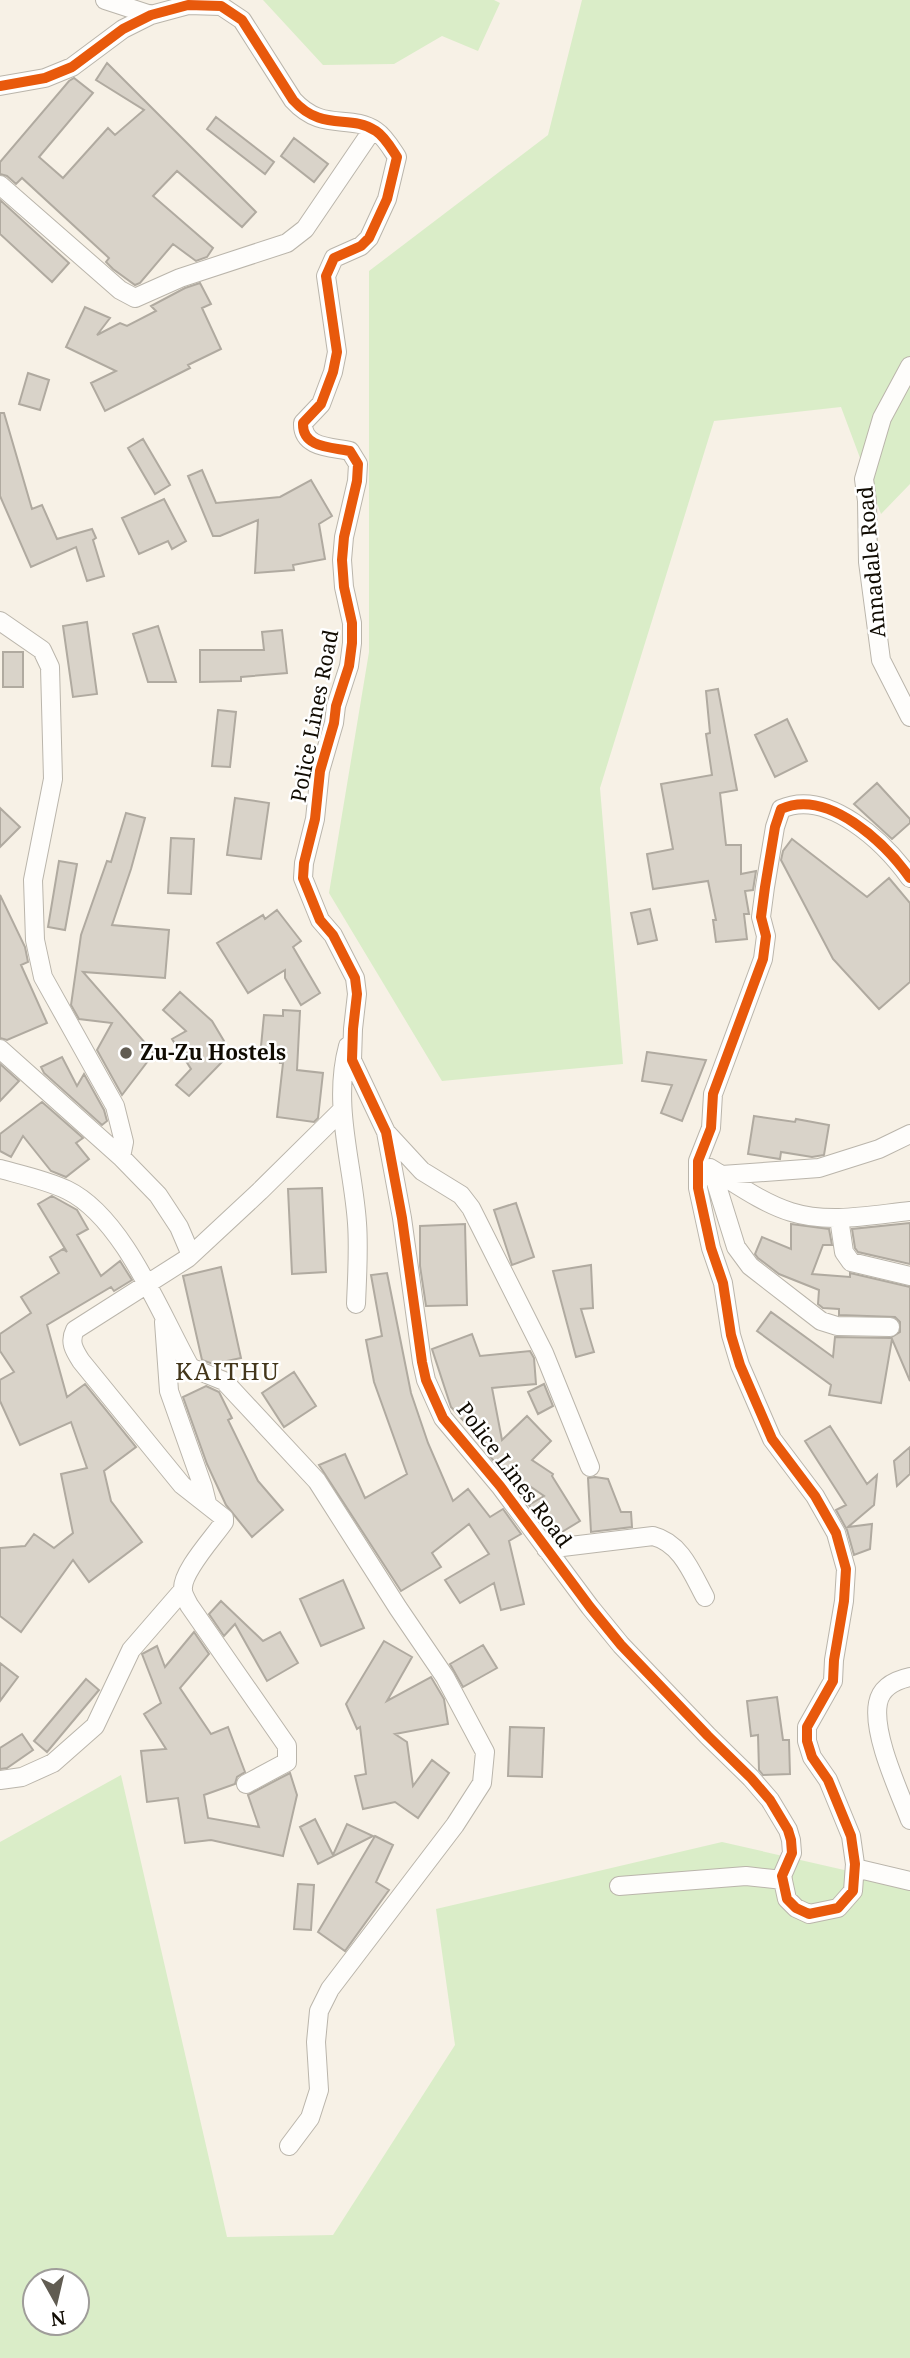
<svg xmlns="http://www.w3.org/2000/svg" width="910" height="2358" font-family="'Noto Serif',serif">
<style>
.green{fill:#daedc8;fill-rule:evenodd}
.building{fill:#d9d3c9;stroke:#b0aaa0;stroke-width:2}
.lines{fill:none;stroke-linecap:round;stroke-linejoin:round}
.minor-casing{stroke:#bab5ab;stroke-width:20}
.minor{stroke:#fefdfb;stroke-width:18}
.cycleway-casing{stroke:#fff;stroke-width:15}
.cycleway{stroke:#e8590c;stroke-width:10}
.poi-dot{fill:#615c52;stroke:#fff;stroke-width:2.5}
.labels{text-anchor:middle;stroke-width:5;stroke-linejoin:round;paint-order:stroke}
.street-label{font-size:21px;fill:#100b02;stroke:#fff}
.poi-label{font-size:21px;font-weight:bold;fill:#100b02;stroke:#fff;text-anchor:start}
.quarter-label{font-size:24px;letter-spacing:2px;fill:#43361a;stroke:#fff}
</style>
<rect width="100%" height="100%" fill="#f7f1e6"/>
<path class="green" d="M263,0H494L500,3L478,51L442,36L394,64L323,65Z
M582,0H910V484L881,514L841,407L714,421L600,788L623,1064L442,1081L329,893L369,652V271L548,135Z
M121,1775L227,2237L333,2235L455,2045L436,1909L722,1842L910,1885V2358H0V1842ZM35,2281H77V2323H35Z"/>
<path class="building" d="M107,63L256,212L242,227L177,171L153,196L213,248L207,257L196,261L173,244L140,283L135,285L113,269L106,262L109,258L22,178L16,184L7,176L0,174V162L69,81L74,78L93,93L39,157L63,178L108,128L115,135L144,110L96,80Z
M216,117L274,162L265,174L207,129Z
M294,138L328,164L314,182L281,156Z
M0,200L69,263L52,282L0,234Z
M200,283L211,304L202,308L221,349L188,365L190,368L105,411L91,383L116,371L66,347L85,307L110,318L97,335L120,323L127,326L156,311L151,306L185,288Z
M28,373L49,380L40,410L19,404Z
M0,413H4L32,509L42,505L57,539L92,529L96,538L93,540L104,576L87,581L76,547L31,567L0,496Z
M143,439L170,485L155,494L128,448Z
M202,470L216,503L280,497L311,480L332,516L319,524L325,559L293,565L294,570L255,573L258,520L220,536H213L188,476Z
M164,499L186,541L172,549L168,541L139,554L122,518Z
M87,622L97,694L73,697L63,626Z
M158,626L176,682H148L133,634Z
M282,630L287,673L241,677V681L200,682V650H264L262,632Z
M3,652H23V687H3Z
M718,689L737,790L720,793L726,845H741V874L756,871L753,890L745,891L749,914H744L747,939L716,942L713,920H716L708,881L653,889L647,854L673,849L661,784L712,775L706,734L710,733L706,691Z
M218,710L236,712L230,767L212,766Z
M787,719L807,761L775,777L755,735Z
M877,783L910,819V823L892,839L854,804Z
M235,798L269,803L261,859L227,855Z
M0,808L20,827L0,847Z
M126,813L145,818L131,869L112,925L169,930L165,978L83,972L154,1053L122,1095L97,1050L112,1023L79,1019L71,1005L81,935L107,861L111,862Z
M171,838L194,839L191,894L168,893Z
M792,839L867,897L889,878L910,903V982L879,1009L833,959L781,860L783,851Z
M59,861L77,864L65,930L48,927Z
M0,895L25,947L28,962L21,965L47,1023L7,1040L0,1038Z
M650,909L657,940L638,944L631,913Z
M277,910L301,941L293,947L320,993L301,1005L285,978V970L248,993L217,943L263,915L265,919Z
M180,992L212,1021L224,1041L210,1050L222,1062L189,1096L176,1085L191,1069L172,1039L186,1031L163,1010Z
M283,1010L300,1011L297,1070L323,1073L318,1118L314,1122L277,1117L283,1063H280L281,1059L260,1057L264,1015L283,1016Z
M647,1052L706,1060L682,1121L661,1113L672,1085L642,1081Z
M62,1057L77,1086L84,1074L104,1110L107,1121L102,1125L44,1073L41,1067Z
M0,1064L19,1081L0,1101Z
M42,1102L83,1138L76,1143L89,1159L66,1177L51,1171L23,1136L11,1157L0,1151V1134Z
M754,1116L795,1122L796,1119L829,1125L824,1155L812,1157L781,1152L780,1159L748,1154Z
M322,1188L326,1272L292,1274L288,1189Z
M52,1196L77,1210L88,1229L77,1235L101,1276L120,1261L132,1280L114,1291L111,1287L47,1325L67,1397L85,1384L136,1447L104,1471L111,1501L142,1542L89,1582L73,1560L21,1632L0,1616V1548L25,1546L34,1534L54,1548L73,1533L61,1474L87,1468L71,1422L20,1445L0,1401V1380L14,1372L0,1351V1334L31,1313L21,1297L59,1273L50,1257L63,1249L67,1252L38,1204Z
M516,1203L534,1257L512,1265L494,1210Z
M910,1223V1264L858,1252L855,1248L852,1229Z
M465,1224L467,1305L426,1306L420,1266V1226Z
M791,1224L829,1229L832,1245H823L812,1274L850,1277V1273L910,1287V1381L892,1339L881,1403L829,1395L831,1385L757,1331L771,1312L833,1357L835,1337L890,1338L900,1332V1322L895,1317L839,1315V1309L823,1308L818,1304L819,1290L779,1274L758,1258L755,1254L762,1237L791,1249Z
M591,1265L593,1308L581,1309L594,1352L576,1357L553,1271Z
M221,1267L241,1358L213,1364L202,1360L183,1276Z
M387,1273L411,1393L428,1443L453,1501L468,1489L490,1517L503,1509L521,1534L509,1541L524,1604L501,1610L494,1583L460,1603L445,1580L489,1554L469,1524L432,1553L441,1567L401,1591L319,1465L345,1454L365,1498L407,1474L374,1382L366,1340L382,1336L371,1275Z
M472,1334L480,1356L530,1351L534,1358L536,1384L492,1388L502,1440L527,1416L551,1441L532,1460L553,1474L552,1476L580,1521L557,1535L546,1518L541,1521L529,1505L544,1496L515,1476L510,1480L488,1454L491,1451L451,1407L432,1349Z
M294,1372L316,1406L284,1427L262,1393Z
M544,1384L553,1406L538,1414L528,1392Z
M206,1386L219,1392L232,1418L228,1420L258,1481L283,1510L252,1537L226,1505L207,1464L183,1397Z
M830,1426L867,1484L877,1475L874,1505L848,1527L872,1524L870,1549L854,1555L847,1530L836,1510L846,1505L805,1441Z
M910,1447V1474L897,1486L894,1461Z
M595,1477L608,1479L621,1512H631L632,1527L591,1532L588,1478Z
M343,1580L364,1628L321,1646L300,1599Z
M221,1601L263,1641L280,1632L298,1663L267,1681L235,1624L224,1636L209,1614Z
M194,1632L209,1654L180,1688L211,1734L228,1727L245,1772L237,1777L235,1784L204,1795L208,1818L259,1827L248,1795L290,1773L297,1795L283,1856L211,1840L185,1843L178,1798L147,1802L141,1751L166,1749L144,1714L161,1703L142,1654L157,1646L165,1667Z
M384,1641L412,1657L387,1701L431,1677L444,1699L448,1724L395,1734L407,1742L413,1786L432,1760L449,1773L418,1818L395,1802L363,1809L355,1776L366,1774L360,1727L357,1729L346,1704Z
M483,1645L497,1668L463,1687L450,1664Z
M0,1663L18,1677L0,1701Z
M86,1679L99,1690L47,1752L34,1741Z
M777,1697L783,1740H789L790,1774L763,1775L759,1770L758,1735L751,1736L747,1701Z
M510,1727L544,1728L542,1777L508,1776Z
M22,1734L33,1750L7,1768L0,1769V1748Z
M315,1819L333,1855L347,1824L373,1836L318,1864L300,1827Z
M375,1836L393,1845L376,1882L389,1890L345,1951L318,1932Z
M298,1884L314,1885L311,1930L294,1929Z"/>
<g class="lines">
<defs>
<path id="minor" d="M105,0L151,15
M0,86L45,78L72,67L123,29L151,15L188,5L221,6L242,20L293,100C323,133 349,113 376,131C385,137 391,148 397,157L387,199L369,238L361,246L334,258L326,276L337,352L333,372L321,404L303,423C302,448 331,447 350,451L358,464L357,481L344,537L342,560L344,587L352,623V643L349,666L336,706L334,723L320,771L315,819L304,863L303,878L320,920L333,935L355,978L357,994L353,1029L352,1060L386,1132L402,1218L422,1362L426,1380L443,1418L500,1486L590,1607L621,1645L708,1736L751,1778L770,1800L788,1830L791,1840L792,1853L782,1876L787,1899L796,1908L809,1914L838,1908L853,1891L855,1864L851,1836L828,1780L812,1757L807,1741V1727L833,1681L834,1660L844,1601L846,1569L836,1533L815,1496L772,1439L740,1365L731,1335L723,1283L711,1248L698,1188V1161L711,1128L713,1094L763,959L766,936L761,917L765,887L775,827L781,809C828,788 885,843 910,878
M0,185L120,290L135,298L180,278L287,243L305,229L373,129
M910,366L882,418L864,479L867,501L868,562L881,660L910,717
M0,621L42,650L50,667L53,779L33,880L35,940L43,977L115,1106L124,1142L121,1157
M348,1046C332,1105 353,1164 357,1223C359,1250 357,1277 356,1304
M0,1049L121,1157L158,1195L179,1227L191,1255
M386,1132L422,1171L461,1195L471,1208L544,1353L590,1467
M710,1168C735,1183 762,1203 791,1212C829,1224 871,1215 910,1211
M0,1169C22,1175 46,1180 67,1190C123,1217 160,1313 189,1365L192,1368L224,1381L317,1481L398,1608L445,1677L485,1752L482,1783L455,1825L330,1989L319,2011L316,2042L319,2090L310,2118L289,2146
M712,1170L736,1247L750,1266L821,1321L837,1326L890,1327
M722,1175L819,1168L879,1149L910,1134
M839,1218L844,1252L851,1262L910,1276
M164,1322L169,1391L203,1487L207,1503
M546,1549L653,1536C681,1543 692,1573 705,1597
M910,1677C896,1680 881,1687 878,1703C872,1734 899,1791 910,1820
M0,1780L22,1777L53,1763L95,1726L131,1650L183,1590
M246,1784L287,1762V1746L189,1605C187,1601 183,1594 183,1590C181,1572 214,1537 224,1522V1518L182,1485L81,1361C74,1350 69,1342 75,1330L188,1258L260,1191L342,1110
M855,1868L910,1881
M619,1886L746,1876L783,1880"/>
</defs>
<use href="#minor" class="minor-casing"/>
<use href="#minor" class="minor"/>
<defs>
<path id="cycleway" d="M0,86L45,78L72,67L123,29L151,15L188,5L221,6L242,20L293,100C323,133 349,113 376,131C385,137 391,148 397,157L387,199L369,238L361,246L334,258L326,276L337,352L333,372L321,404L303,423C302,448 331,447 350,451L358,464L357,481L344,537L342,560L344,587L352,623V643L349,666L336,706L334,723L320,771L315,819L304,863L303,878L320,920L333,935L355,978L357,994L353,1029L352,1060L386,1132L402,1218L422,1362L426,1380L443,1418L500,1486L590,1607L621,1645L708,1736L751,1778L770,1800L788,1830L791,1840L792,1853L782,1876L787,1899L796,1908L809,1914L838,1908L853,1891L855,1864L851,1836L828,1780L812,1757L807,1741V1727L833,1681L834,1660L844,1601L846,1569L836,1533L815,1496L772,1439L740,1365L731,1335L723,1283L711,1248L698,1188V1161L711,1128L713,1094L763,959L766,936L761,917L765,887L775,827L781,809C828,788 885,843 910,878"/>
</defs>
<use href="#cycleway" class="cycleway-casing"/>
<use href="#cycleway" class="cycleway"/>
</g>
<circle class="poi-dot" cx="126" cy="1053" r="7"/>
<g class="labels">
<g class="street-label">
<text transform="translate(872 562) rotate(-95)" y="7">Annadale Road</text>
<text transform="translate(315 716) rotate(-79)" y="7">Police Lines Road</text>
<text transform="translate(514 1475) rotate(53)" y="7">Police Lines Road</text>
</g>
<g class="poi-label">
<text x="140" y="1060">Zu-Zu Hostels</text>
</g>
<g class="quarter-label">
<text x="228" y="1380">KAITHU</text>
</g>
</g>
<g transform="translate(56 2302) rotate(172)"><circle r="33" fill="#ffffff" stroke="#9f9d9a" stroke-width="2"/>
<path d="M0-5L12 26L0 18L-12 26Z" fill="#615c52"/>
<text y="-10" font-size="19" font-weight="bold" text-anchor="middle" fill="#100b02">N</text>
</g>
</svg>
